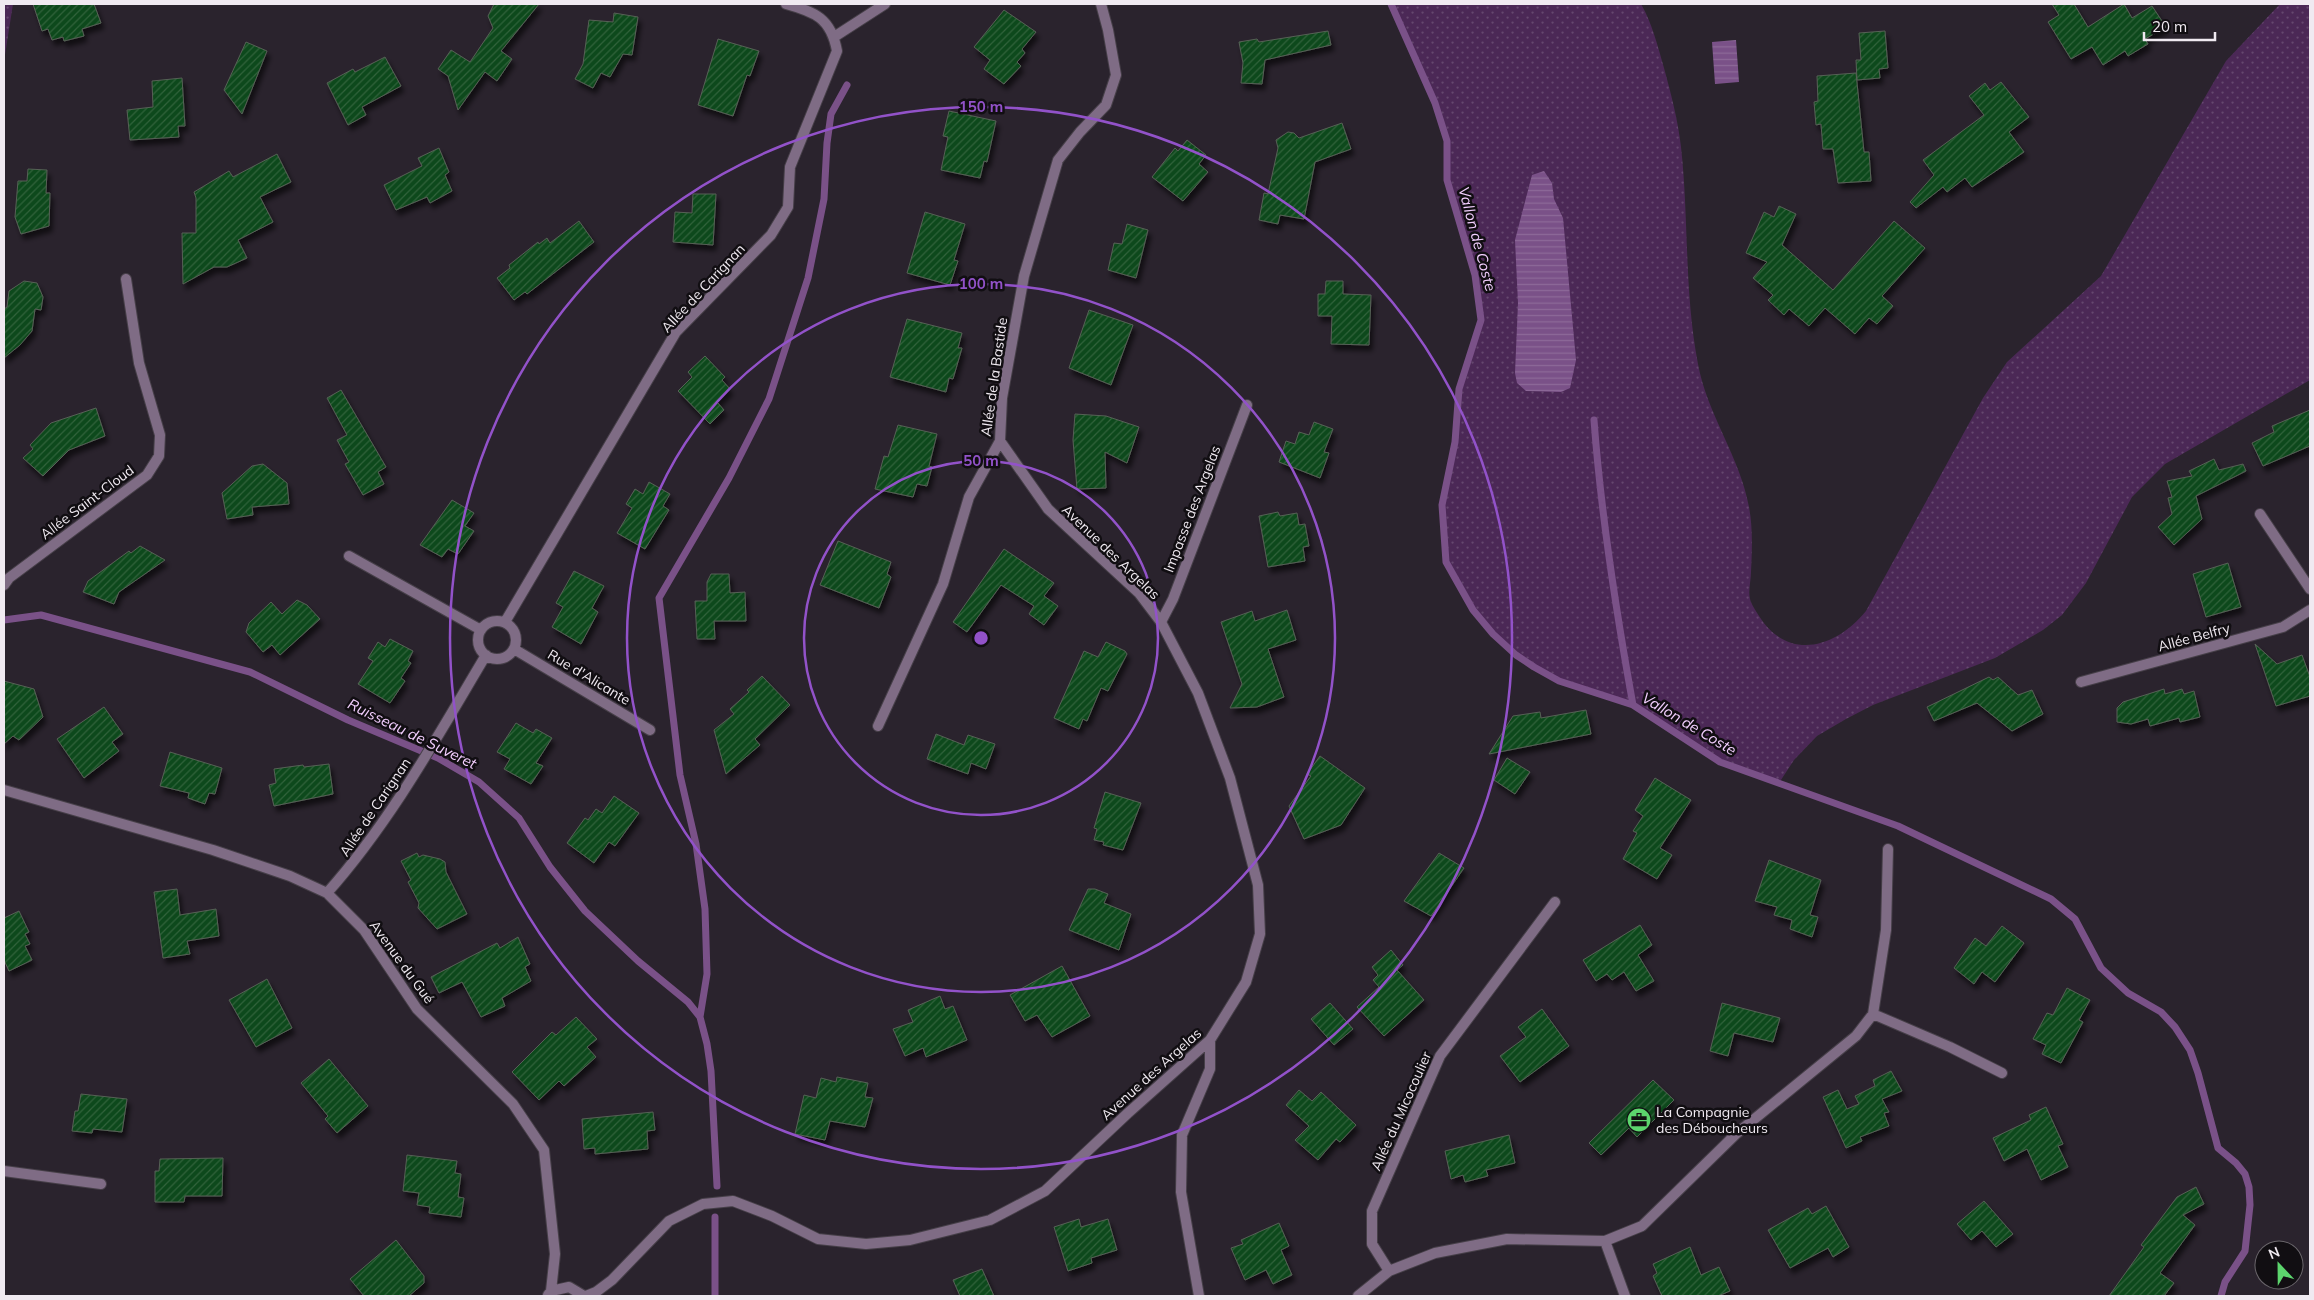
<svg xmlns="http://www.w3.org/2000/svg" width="2314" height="1300" font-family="Mulish,sans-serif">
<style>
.grass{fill:url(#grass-dots)}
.water{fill:url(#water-rules)}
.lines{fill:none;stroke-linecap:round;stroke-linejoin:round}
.stream{stroke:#7a5188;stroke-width:7}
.building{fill:url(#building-hatch);stroke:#566156;filter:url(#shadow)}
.street-casing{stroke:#463f48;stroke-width:12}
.street{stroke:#7f6c85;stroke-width:10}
.ring{fill:none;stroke:#9252c9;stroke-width:2.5}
.labels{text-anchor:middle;stroke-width:5;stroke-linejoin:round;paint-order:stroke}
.street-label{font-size:14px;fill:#f0eaf1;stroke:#110e12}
.poi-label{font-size:14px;fill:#f0eaf1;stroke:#110e12;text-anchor:start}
.water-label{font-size:15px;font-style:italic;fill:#f2cefe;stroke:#110e12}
.centre{fill:#9252c9;stroke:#110e12;stroke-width:2.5}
.ring-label{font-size:15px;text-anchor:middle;font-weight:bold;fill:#9252c9;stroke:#110e12;stroke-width:5;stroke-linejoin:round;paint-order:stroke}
</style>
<defs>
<pattern id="grass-dots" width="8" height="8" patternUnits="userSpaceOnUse" patternTransform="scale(1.25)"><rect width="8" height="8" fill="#4b2856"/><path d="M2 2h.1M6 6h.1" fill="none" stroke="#65476f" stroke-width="1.8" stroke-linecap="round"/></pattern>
<pattern id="water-rules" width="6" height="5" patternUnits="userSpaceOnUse" patternTransform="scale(1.25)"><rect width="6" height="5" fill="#7a5188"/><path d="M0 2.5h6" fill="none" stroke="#8d6a99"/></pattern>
<pattern id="building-hatch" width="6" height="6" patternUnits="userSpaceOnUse" patternTransform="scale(1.25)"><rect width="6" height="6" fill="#0e481a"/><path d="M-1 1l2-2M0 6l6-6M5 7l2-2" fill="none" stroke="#31633c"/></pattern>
<filter id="shadow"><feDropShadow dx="3" dy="5.5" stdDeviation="2.5" flood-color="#0009"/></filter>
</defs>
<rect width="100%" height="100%" fill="#2a232d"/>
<path class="grass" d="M4,4H13L4,61Z
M1391,4H1641C1652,23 1658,47 1664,68C1671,94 1678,120 1681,147C1689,219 1684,292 1698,364C1707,414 1740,457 1749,507C1753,528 1752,551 1751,572C1751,580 1748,591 1750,599C1751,604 1756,611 1759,616C1788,662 1836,648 1866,611L1983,398L2007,362L2101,276L2226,61L2280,4H2310V380L2165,464L2132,497L2086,583L2062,615L2043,630L1995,658L1873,705L1846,719L1817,736L1794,760L1779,783L1720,762L1633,706L1559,681L1534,667L1516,655L1493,634L1473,610L1455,582L1446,562L1442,505L1455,442L1459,389L1481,320L1475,275L1447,180V141L1435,103Z"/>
<path class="water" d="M1736,40L1739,82L1715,84L1712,42Z
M1544,171L1552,183L1554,199L1563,218L1576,360L1570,388L1561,392L1526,391L1517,383L1515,373L1518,303L1515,240L1532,175Z"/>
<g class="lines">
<path class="stream" d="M1391,4L1435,103L1447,141V180L1475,275L1481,320L1459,389L1455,442L1442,505L1446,562L1473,610L1493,634L1516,655L1534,667L1559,681L1633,705L1720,762L1898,826L2051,899L2075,919L2101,968L2128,993L2161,1012L2175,1027L2190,1050L2198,1073L2218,1148L2236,1163L2245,1174L2249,1187L2250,1205L2245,1251L2225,1282L2221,1296
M1594,420C1601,516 1616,611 1633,705
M4,620L41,615L250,672L348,720L438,758L479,782L519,818L550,867L585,911L638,961L688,1002L700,1017L707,1044L711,1071L717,1186
M700,1017L707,974L705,909L696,844L680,775L659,598L729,478L769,399L808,278L824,199L827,143L831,114L847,85
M715,1296V1217"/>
</g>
<path class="building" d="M33,4H94L101,23L82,29L84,36L64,41L63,37L52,40L48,29L42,31Z
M494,4H539L501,51L512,59L497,81L485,72L458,110L448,76L438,69L451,50L470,62L493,28L488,16Z
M2052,4H2074L2088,27L2124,4L2132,18L2152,6L2166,27L2145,39L2148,44L2128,56L2125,51L2103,65L2092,47L2071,59L2048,22L2059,15Z
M1004,10L1036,32L1022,49L1025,53L1017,62L1021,66L1004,84L984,69L990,60L974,47Z
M614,13L638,17L632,55L623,54L610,77L601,73L593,88L575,79L583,64L589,20L613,22Z
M1328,31L1331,45L1265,60L1262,84L1241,83L1243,63L1239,42L1257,39L1259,42Z
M1885,31L1888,68L1879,69L1880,78L1857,80L1856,60H1861L1859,33Z
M718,39L759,51L750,76L747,75L733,116L698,105Z
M246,42L267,51L242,114L224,90Z
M385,57L401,86L362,107L366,115L348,125L327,83L353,69L355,72Z
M1856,73L1864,152H1869L1871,181L1838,183L1833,149H1823L1821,124L1816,125L1814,102L1818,101L1817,76Z
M182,78L185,126H178L179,137L130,140L127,110L153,107L152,81Z
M2001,82L2029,117L2009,132L2024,152L1972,187L1965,178L1947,192L1943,187L1916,208L1910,202L1934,175L1923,160L1984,115L1969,96L1985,83L1990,90Z
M949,111L996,121L987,162L984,161L980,178L941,170L948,137L943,136Z
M1342,123L1351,149L1315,162L1304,219L1280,215L1278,224L1259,220L1264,193L1268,194L1278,148L1276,140L1288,132L1294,133L1299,138Z
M1187,140L1206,155L1199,164L1208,172L1183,201L1152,177L1175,148L1178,151Z
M439,148L449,172L445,175L452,191L430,203L427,197L396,210L384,185L422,166L418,158Z
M277,154L291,182L260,197L273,222L238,240L247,258L227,267H214L183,284L182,233H196V198L194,192L229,171L233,177Z
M28,169L47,170L46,193H50L49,226L21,234L15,217L18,181H27Z
M693,194H716L713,245L673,242L675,212L692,213Z
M1779,206L1796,214L1782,245L1833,290L1894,221L1925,248L1882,296L1893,306L1877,324L1869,318L1855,334L1825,308L1809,326L1789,309L1784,315L1768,300L1773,295L1753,278L1767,262L1746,253L1764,212L1774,217Z
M925,212L965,224L954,260L958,261L950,285L907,273Z
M579,221L594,242L527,294L525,292L514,300L497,278L510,268L509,265L538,242L539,244L547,238L550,243Z
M1127,224L1148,230L1136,278L1108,270L1114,243L1122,244Z
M24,281L37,283L43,297L41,310L35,309L32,331L20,345L4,358V309L7,307L9,291Z
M1326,281H1343V294L1371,295L1369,345L1331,344L1332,316H1318V294H1325Z
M1089,310L1133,325L1111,385L1069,368Z
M907,319L962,333L958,348H962L953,379L949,378L946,392L890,377Z
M705,356L725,377L722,380L730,389L717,402L724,410L710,424L678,391L692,377L688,372Z
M341,390L386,467L378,472L384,484L363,495L345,464L349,462L337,440L347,435L327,398Z
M96,408L105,436L69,450L43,476L23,458L33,449L30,445L51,423Z
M2310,410V446L2263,466L2252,443L2274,432L2272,426Z
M1075,414L1106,416L1139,427L1127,463L1105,452L1106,488L1077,489L1073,440Z
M1314,422L1333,429L1324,452L1329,453L1320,478L1279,462L1286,441L1295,444L1299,432L1309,435Z
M898,425L937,434L929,466L932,467L927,486L917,484L913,497L875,489L884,456L888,457Z
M2214,459L2219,470L2243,464L2246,471L2196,496L2202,519L2174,545L2158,527L2172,514L2168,498L2172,497L2167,481L2192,476L2189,471Z
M263,464L287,483L289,504L252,507L253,515L227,519L222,493L252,466Z
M649,482L670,494L663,506L669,510L645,549L617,533L632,508L626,504L635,489L643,494Z
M452,500L474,513L465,526L474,531L458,554L448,549L442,557L420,545Z
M1278,512L1280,516L1297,513L1299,525L1305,524L1309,546L1303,547L1305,561L1268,567L1259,516Z
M838,541L891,562L887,574L891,577L879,608L820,585Z
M140,546L165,560L119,592L114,604L83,592L88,581L129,551L131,553Z
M1004,549L1054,583L1044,596L1058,606L1044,625L1029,614L1034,606L1001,585L967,632L953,622Z
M2228,563L2241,607L2206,617L2193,574Z
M574,571L604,586L592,608L598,612L581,644L552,627L563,607L556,603Z
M711,574H729L730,593L745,592L746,621H714L715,639H697L695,601H707V582Z
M297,600L307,605L320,619L280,655L272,645L263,652L246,632L249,623L271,602L282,614Z
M1287,610L1296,640L1268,649L1284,697L1257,707L1230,708L1242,684L1221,622L1252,611L1255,621Z
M390,639L413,651L408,661L411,663L401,678L405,681L390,703L358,684L373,661L368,658L378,642L385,647Z
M1106,642L1125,651L1127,654L1108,691L1101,688L1087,721L1083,719L1079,729L1054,718L1084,651L1098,657Z
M2255,644L2277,664L2302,655L2310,677V696L2276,706Z
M762,676L790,705L755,739L760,745L726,774L714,730L734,714L730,709L749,692L747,690Z
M1989,677L1993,680L1998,677L2018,695L2032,690L2043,714L2012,731L1977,703L1934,721L1927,707Z
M4,681L34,689L43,717L19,740L13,736L4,744Z
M2164,689L2165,694L2182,689L2184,694L2194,691L2200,717L2180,722L2179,718L2150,726L2148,719L2131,724L2117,722V708L2123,702Z
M104,707L123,734L112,742L119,751L84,778L57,739Z
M1586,710L1591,734L1489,754L1513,716L1540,712L1541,718Z
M516,723L533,733L536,729L552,738L536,763L543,766L531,784L504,769L510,759L497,752Z
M936,734L964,745L968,735L995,744L986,769L971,763L968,774L927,759Z
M170,752L222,768L215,794L209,793L205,804L188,798L189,793L160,786Z
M1320,756L1365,788L1341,825L1304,839L1289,806L1311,776L1307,774Z
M1507,758L1530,772L1515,794L1494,780Z
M329,764L333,794L274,806L269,785L276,783L274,769L303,765L304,767Z
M1655,778L1691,800L1660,848L1672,855L1657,879L1623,859L1637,833L1633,831L1643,816L1635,810Z
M1105,792L1141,803L1123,850L1103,845L1104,842L1094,840L1097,829L1094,828Z
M614,796L639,813L615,846L609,842L594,863L567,843L585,818L588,820L596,809L602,813Z
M417,853L419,857L423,855L440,859L445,862L446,872L467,914L437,929L418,908L419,903L408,882L411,880L401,861Z
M1439,853L1464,868L1431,916L1404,901Z
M1769,860L1821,880L1810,915L1818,917L1812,937L1790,929L1792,920L1774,915L1777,907L1755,901Z
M177,889L180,915L216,909L219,936L187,941L190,954L163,958L154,892Z
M1088,889H1095L1108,894L1104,903L1131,914L1119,950L1069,930Z
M19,911L29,932L25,934L30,944L25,946L32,960L9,971L4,960V918Z
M1640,925L1652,945L1638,955L1654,981L1636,991L1624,972L1612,980L1607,974L1596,981L1583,960Z
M2002,926L2024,943L1995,982L1982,972L1974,984L1954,968L1975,938L1986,946Z
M518,937L530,964L525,967L531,981L502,998L505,1006L481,1017L462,982L439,993L431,977L497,943L500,948Z
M1391,950L1403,965L1397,970L1424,1000L1384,1036L1357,1007L1379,987L1373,980L1378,975L1372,967Z
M1062,966L1090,1016L1052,1037L1037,1015L1025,1021L1010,995Z
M267,979L292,1028L256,1047L229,1000Z
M2067,988L2090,1000L2079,1020L2083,1022L2061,1063L2042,1054L2046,1045L2033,1039L2047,1013L2053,1015Z
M940,996L945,1009L953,1006L967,1040L926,1057L923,1048L905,1056L893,1029L913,1022L908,1010Z
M1330,1003L1353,1029L1334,1045L1311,1019Z
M1722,1003L1780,1018L1773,1042L1734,1033L1728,1056L1710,1051Z
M1542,1009L1569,1046L1520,1082L1500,1056L1526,1037L1518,1027Z
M576,1017L597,1039L587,1047L596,1057L564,1086L559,1081L539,1100L512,1072L552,1032L556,1035Z
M329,1059L368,1106L337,1133L325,1119L328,1116L301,1083Z
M1891,1071L1902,1091L1882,1099L1889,1112L1884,1113L1889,1126L1860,1137L1862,1141L1846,1148L1823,1097L1838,1090L1847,1109L1859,1104L1855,1096L1875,1086L1873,1080Z
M837,1077L868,1083L865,1097L873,1098L865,1127L830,1121L825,1140L795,1134L804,1095L816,1098L821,1078L836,1082Z
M1653,1080L1674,1100L1637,1137L1629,1128L1601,1155L1589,1143Z
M1299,1090L1312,1101L1321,1092L1356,1125L1340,1142L1336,1139L1318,1160L1295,1140L1309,1126L1286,1105Z
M81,1094L127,1099L122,1132L93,1129L92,1133L72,1131L75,1111H78Z
M2046,1107L2063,1144L2058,1146L2068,1167L2041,1180L2027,1149L2004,1161L1993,1138L2031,1120L2029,1115Z
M653,1112L655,1130L647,1131L648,1149L595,1154V1148L584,1149L582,1119Z
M1509,1135L1515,1163L1486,1170L1488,1176L1465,1182L1463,1175L1451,1179L1445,1151Z
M407,1155L457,1161L455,1173L461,1174L458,1197L464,1198L461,1217L429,1213L430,1207L417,1205L419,1193L403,1191Z
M223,1158L222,1196H185L184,1202H155V1171H159L160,1159Z
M2196,1187L2204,1204L2183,1215L2195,1225L2160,1273L2174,1283L2164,1296H2109L2144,1247L2141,1245L2177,1197Z
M1984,1201L2013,1234L1996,1247L1982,1231L1971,1240L1957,1224Z
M1826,1206L1849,1247L1833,1257L1828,1248L1790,1268L1768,1230L1808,1208L1812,1214Z
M1079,1219L1081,1227L1108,1219L1117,1250L1091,1258L1092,1263L1068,1271L1054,1227Z
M1279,1223L1289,1246L1281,1250L1292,1275L1273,1284L1266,1270L1245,1280L1231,1248L1243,1244L1241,1240Z
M396,1240L424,1276V1283L409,1296H364L350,1279Z
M1690,1247L1701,1275L1719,1267L1730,1291L1718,1296H1662L1653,1276L1657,1273L1653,1264Z
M982,1269L994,1296H960L953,1280Z"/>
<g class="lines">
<defs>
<path id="street" d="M834,37L885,4
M2260,514L2310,589
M349,556L481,630
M4,585L9,578L147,475L159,456L160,435L139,363L126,279
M478 640a19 19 0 1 1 38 0a19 19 0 1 1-38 0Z
M505,622L676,332L771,235L788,207L790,167L837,51C831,18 815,12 786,4
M1161,622L1173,599L1247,405
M514,649L650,730
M2081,682L2283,627L2310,610
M878,726L943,584L969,497L1000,441L1002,398L1024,276L1058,160L1080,132L1106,105L1116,75L1108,30L1101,4
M4,790L213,850L290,876L327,893L364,930L417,1009L513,1104L544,1150L555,1254L551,1291
M327,893C391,821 437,737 486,655
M1873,1014L1950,1047L2002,1073
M4,1171L101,1184
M1605,1241L1625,1296
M1389,1271L1372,1244V1211L1440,1056L1555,902
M548,1295L551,1291L569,1287L584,1296
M586,1296L596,1292L612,1280L669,1221L703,1204L733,1201L772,1216L818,1239L866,1244L910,1240L990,1220L1045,1191L1128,1113L1210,1040L1246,982L1260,934L1258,885L1230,778L1198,693L1161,622L1139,593L1048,509L1000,441
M1199,1296L1181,1192L1182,1135L1210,1069V1040
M1358,1296L1389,1271L1435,1253L1507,1239L1605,1241L1642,1226L1736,1134L1856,1036L1873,1014L1886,930L1888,849"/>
</defs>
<use href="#street" class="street-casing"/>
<use href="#street" class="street"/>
</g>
<g class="ring">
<circle cx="981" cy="638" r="177"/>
<circle cx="981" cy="638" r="354"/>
<circle cx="981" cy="638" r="531"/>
</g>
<defs>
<symbol id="office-disc" viewBox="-11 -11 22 22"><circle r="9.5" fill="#5cd56d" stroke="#110e12"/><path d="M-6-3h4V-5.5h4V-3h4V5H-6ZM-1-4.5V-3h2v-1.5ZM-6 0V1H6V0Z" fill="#111"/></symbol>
</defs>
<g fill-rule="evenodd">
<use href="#office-disc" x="1625" y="1106" width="28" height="28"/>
</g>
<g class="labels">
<g class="street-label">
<text transform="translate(703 288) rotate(-47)" y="5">Allée de Carignan</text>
<text transform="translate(994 377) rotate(-82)" y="5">Allée de la Bastide</text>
<text transform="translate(87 502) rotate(-37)" y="5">Allée Saint-Cloud</text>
<text transform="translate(1192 509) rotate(-69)" y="5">Impasse des Argelas</text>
<text transform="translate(1111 552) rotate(44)" y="5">Avenue des Argelas</text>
<text transform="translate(2194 637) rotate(-15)" y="5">Allée Belfry</text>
<text transform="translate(589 677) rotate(31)" y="5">Rue d'Alicante</text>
<text transform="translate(375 807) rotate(-56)" y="5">Allée de Carignan</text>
<text transform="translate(402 962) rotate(54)" y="5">Avenue du Gué</text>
<text transform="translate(1151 1074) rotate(-42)" y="5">Avenue des Argelas</text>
<text transform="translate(1401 1111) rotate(-66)" y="5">Allée du Micocoulier</text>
</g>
<g class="poi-label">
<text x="1656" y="1117">La Compagnie<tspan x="1656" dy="16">des Déboucheurs</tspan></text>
</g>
<g class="water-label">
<text transform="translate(1477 239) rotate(75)" y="5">Vallon de Coste</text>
<text transform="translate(1689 724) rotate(31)" y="5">Vallon de Coste</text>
<text transform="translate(412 734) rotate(26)" y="5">Ruisseau de Suveret</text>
</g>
</g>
<circle cx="981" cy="638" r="8" class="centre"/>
<g class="ring-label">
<text x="981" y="112">150 m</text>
<text x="981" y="289">100 m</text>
<text x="981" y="466">50 m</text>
</g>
<rect width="2314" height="1300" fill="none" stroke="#f0eaf1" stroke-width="10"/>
<g transform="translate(2279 1265) rotate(338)"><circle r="24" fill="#110e12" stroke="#6a666b"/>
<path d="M0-4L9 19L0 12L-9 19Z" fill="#5cd56d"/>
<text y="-8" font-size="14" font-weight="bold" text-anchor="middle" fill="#f0eaf1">N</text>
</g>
<path d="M2144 32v8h71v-8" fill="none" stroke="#f0eaf1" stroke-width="2.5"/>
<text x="2152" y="32" font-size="15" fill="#f0eaf1" stroke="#110e12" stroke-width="4" paint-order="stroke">20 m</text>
</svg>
